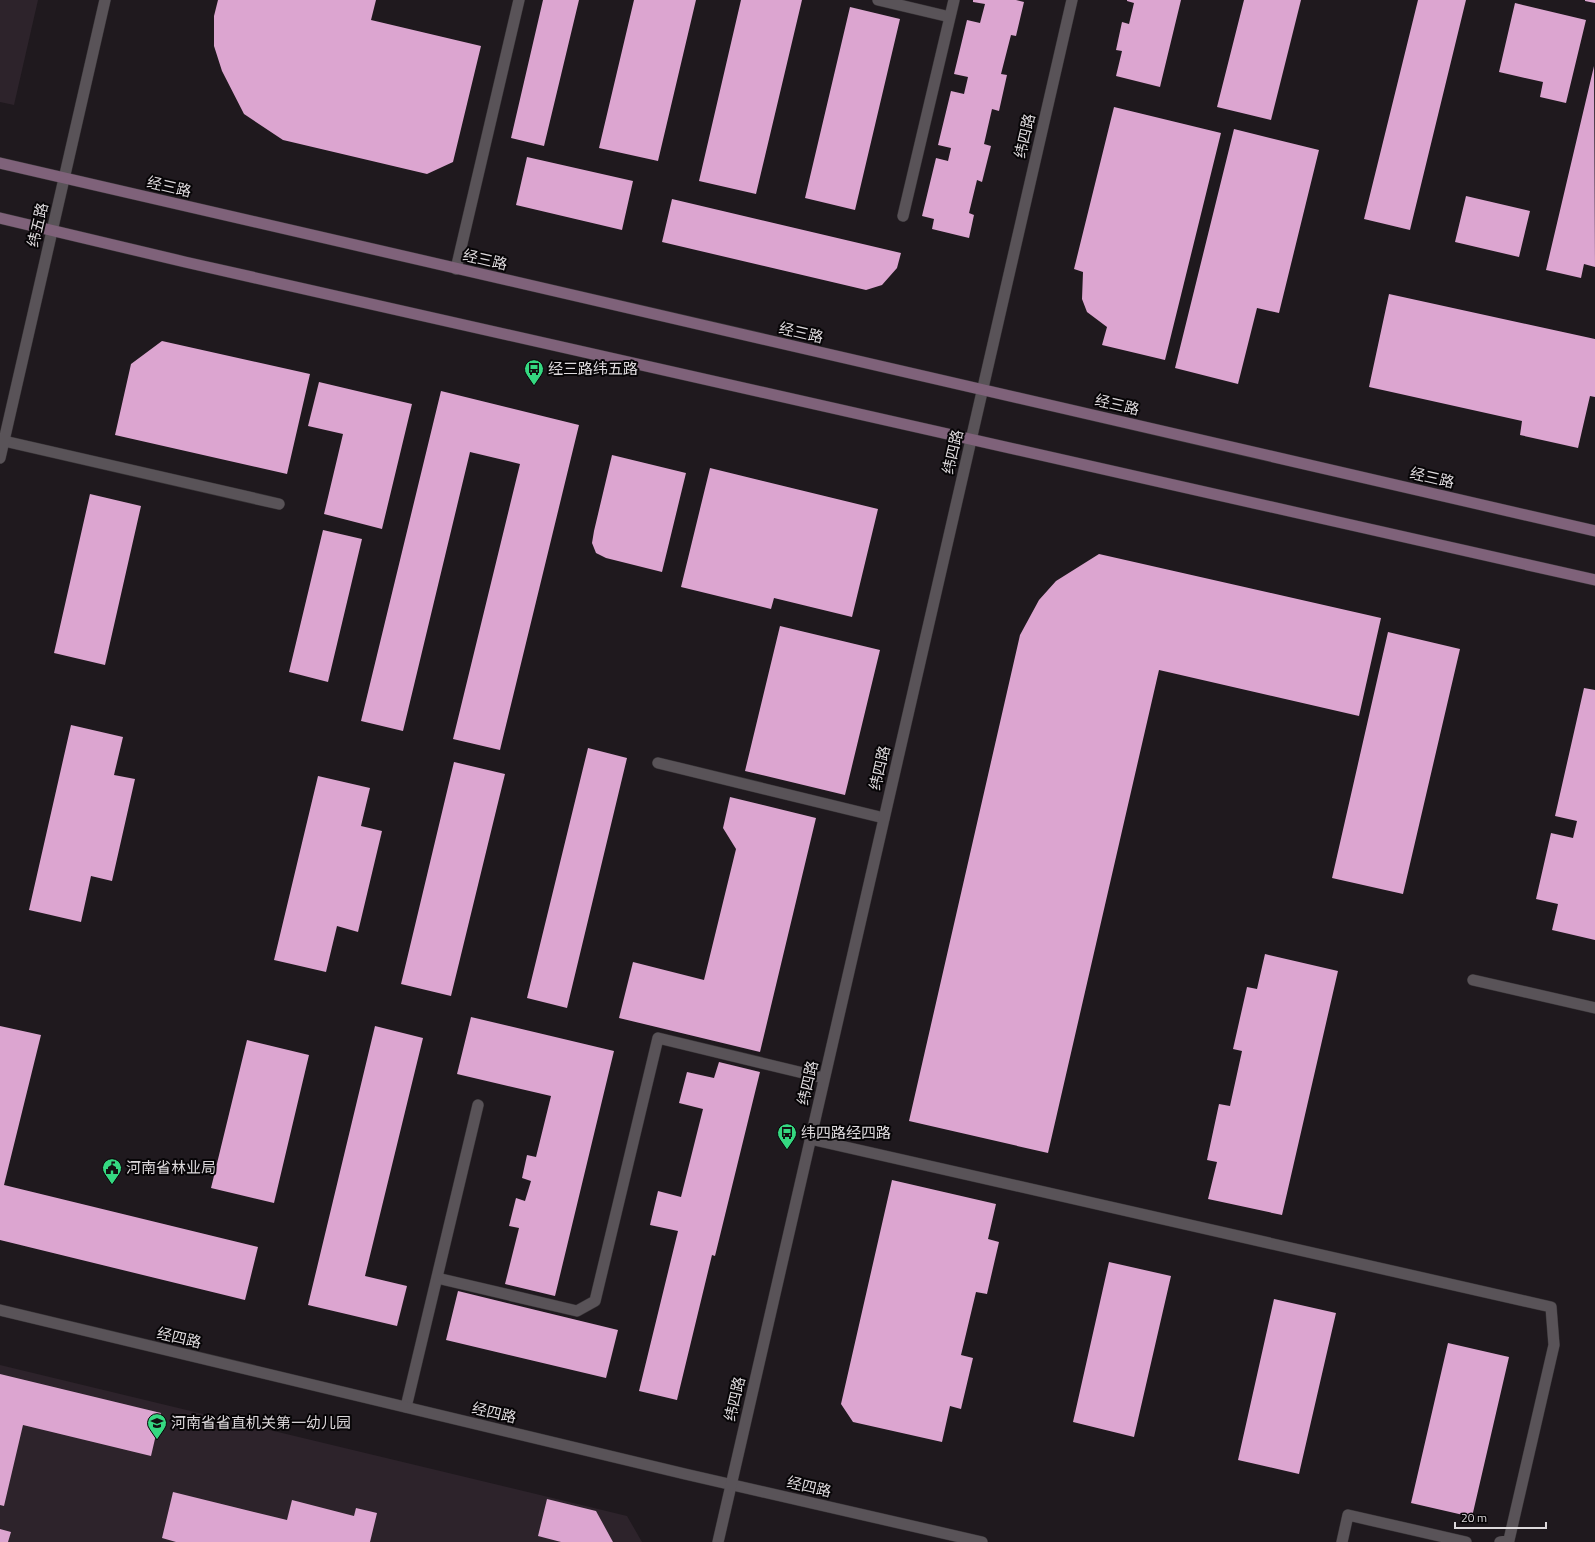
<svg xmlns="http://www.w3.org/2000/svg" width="1595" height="1542" font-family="'Titillium Web','Noto Sans SC',sans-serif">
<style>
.built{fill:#2d232b}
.building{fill:#dca5d0}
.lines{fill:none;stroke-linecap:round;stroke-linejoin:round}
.service-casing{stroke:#383437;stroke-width:12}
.minor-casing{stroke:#383437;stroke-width:12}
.tertiary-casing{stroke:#383437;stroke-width:12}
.secondary-casing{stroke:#383437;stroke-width:12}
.service{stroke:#595358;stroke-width:11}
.minor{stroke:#595358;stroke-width:11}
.tertiary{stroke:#595358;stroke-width:11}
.secondary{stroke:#7f627a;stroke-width:11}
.labels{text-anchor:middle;stroke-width:4;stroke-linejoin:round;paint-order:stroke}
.street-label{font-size:15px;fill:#ddd9dc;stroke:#070507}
.poi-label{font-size:15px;fill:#ddd9dc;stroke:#070507;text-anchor:start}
</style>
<rect width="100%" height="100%" fill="#1f191e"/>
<path class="built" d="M0,0H38L14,105L0,102Z
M0,1365L627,1516L642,1542H0Z"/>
<path class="building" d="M218,0H376L371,20L481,46L453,162L427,174L283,140L244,114L222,71L214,46V16Z
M543,0H579L544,146L511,138Z
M634,0H696L658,161L599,148Z
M741,0H802L756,194L699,181Z
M973,0H1016L1024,2L1016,36L1011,35L1001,74L1007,75L999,111L992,109L984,144L991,146L982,182L977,180L969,213L974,215L969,238L932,229L934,219L922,216L936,158L948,161L951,148L938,145L951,91L964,94L968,77L954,74L967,20L980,23L985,4L973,2Z
M1127,0H1181L1160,87L1116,76L1122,51L1116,50L1122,22L1129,24L1134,3L1127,1Z
M1244,0H1301L1271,120L1217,107Z
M1418,0H1466L1410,230L1364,219Z
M1585,0H1595V3L1585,1Z
M1515,3L1586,20L1566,103L1540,97L1543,82L1499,72Z
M850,7L900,19L855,210L805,198Z
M1594,66L1595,267L1584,264L1581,278L1546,270Z
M1114,107L1221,133L1165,360L1102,345L1107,327L1087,312L1082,299L1083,272L1074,269Z
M1234,129L1319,150L1279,313L1257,308L1238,384L1175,368Z
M527,157L633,181L622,230L516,205Z
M1466,196L1530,211L1519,257L1455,242Z
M672,199L901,253L897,268L882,285L866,290L662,242Z
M1389,294L1595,339V397L1590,396L1578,448L1520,435L1522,421L1369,387Z
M162,341L310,374L287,474L115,435L131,364Z
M319,382L412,404L382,529L324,514L343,434L308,426Z
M441,391L579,425L500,750L453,739L520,464L470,452L403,731L361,721Z
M612,455L686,473L662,572L606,558L596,553L592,543L594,531Z
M710,468L878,509L852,617L774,598L771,609L681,587Z
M90,494L141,506L105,665L54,653Z
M323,530L362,539L328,682L289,672Z
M1099,554L1381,618L1359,716L1159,670L1048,1153L909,1121L1020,635L1039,600L1056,581Z
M780,626L880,650L845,795L745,771Z
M1388,632L1460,649L1403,894L1332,878Z
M1584,688L1595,690V940L1552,930L1558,904L1536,899L1551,833L1573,838L1577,821L1555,816Z
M71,725L123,737L114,775L135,779L112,881L91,876L81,922L29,910Z
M588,748L627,758L567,1008L527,998Z
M454,762L505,774L451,996L401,984Z
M318,776L370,788L361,826L382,831L358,932L337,926L326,972L274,960Z
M730,797L816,818L760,1052L619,1018L633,962L704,980L736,849L723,828Z
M1265,954L1338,971L1282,1215L1208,1199L1217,1162L1207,1160L1219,1104L1230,1106L1242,1051L1233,1049L1247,987L1257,989Z
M471,1017L614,1051L555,1296L505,1284L519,1228L509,1226L516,1198L525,1201L531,1181L522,1178L527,1155L536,1157L551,1096L457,1074Z
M0,1026L41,1035L4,1185L258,1247L245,1300L0,1240Z
M375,1026L423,1038L365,1276L407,1286L397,1326L308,1305Z
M247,1040L309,1055L274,1203L211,1188Z
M719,1062L760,1072L715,1256L712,1255L677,1400L639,1391L678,1231L650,1225L658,1191L681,1197L703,1109L679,1103L687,1072L714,1078Z
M892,1180L996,1204L988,1239L999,1242L987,1294L976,1292L961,1355L973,1358L961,1409L950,1406L942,1442L853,1422L841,1404Z
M1109,1262L1171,1276L1134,1437L1073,1422Z
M458,1291L618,1330L606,1378L446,1340Z
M1274,1299L1336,1313L1299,1474L1238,1460Z
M1448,1343L1509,1357L1472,1517L1411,1503Z
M0,1374L161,1413L151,1456L23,1425L4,1506L0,1505Z
M173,1492L287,1520L292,1500L354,1516L356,1508L377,1513L370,1542H176L162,1538Z
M547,1499L596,1511L613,1542H561L538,1536Z
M0,1529L11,1532L8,1542H0Z"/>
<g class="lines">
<defs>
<path id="service" d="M878,0L950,17
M903,216L954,0
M456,269L519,0
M4,441L279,504
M658,763L884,818
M1473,980L1595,1008
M810,1139L1551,1307L1554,1345L1509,1540L1500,1542
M437,1278L577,1311L595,1301L658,1038L824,1078
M406,1407L478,1105
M1342,1542L1348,1515L1466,1542"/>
<path id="minor" d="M0,458L105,0
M0,1310L685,1474L982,1542"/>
<path id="tertiary" d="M718,1542L1072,0"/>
<path id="secondary" d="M0,163L1595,531
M0,218L185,262L1595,580"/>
</defs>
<use href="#service" class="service-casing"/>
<use href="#minor" class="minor-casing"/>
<use href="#tertiary" class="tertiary-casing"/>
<use href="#secondary" class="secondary-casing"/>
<use href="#service" class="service"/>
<use href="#minor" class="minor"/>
<use href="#tertiary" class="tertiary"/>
<use href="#secondary" class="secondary"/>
</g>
<defs>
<symbol id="bus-pin" viewBox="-11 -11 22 30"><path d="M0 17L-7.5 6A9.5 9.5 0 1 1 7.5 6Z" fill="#35d881" stroke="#070507"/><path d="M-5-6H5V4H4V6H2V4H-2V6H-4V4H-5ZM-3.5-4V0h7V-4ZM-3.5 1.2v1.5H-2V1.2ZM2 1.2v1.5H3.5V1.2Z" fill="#111"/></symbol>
<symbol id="civic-pin" viewBox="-11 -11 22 30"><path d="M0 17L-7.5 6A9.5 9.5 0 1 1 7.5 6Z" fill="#35d881" stroke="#070507"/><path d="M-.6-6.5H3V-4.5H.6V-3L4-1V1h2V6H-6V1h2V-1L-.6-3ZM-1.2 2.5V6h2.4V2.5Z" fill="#111"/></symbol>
<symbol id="school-pin" viewBox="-11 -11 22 30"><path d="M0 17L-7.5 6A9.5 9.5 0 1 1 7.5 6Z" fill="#35d881" stroke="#070507"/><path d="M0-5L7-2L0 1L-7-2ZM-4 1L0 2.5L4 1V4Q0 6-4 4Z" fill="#111"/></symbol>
</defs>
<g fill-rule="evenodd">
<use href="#bus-pin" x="523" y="358" width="22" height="30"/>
<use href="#bus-pin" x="776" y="1122" width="22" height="30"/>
<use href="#civic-pin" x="101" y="1157" width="22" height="30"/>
<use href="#school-pin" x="146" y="1412" width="22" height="30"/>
</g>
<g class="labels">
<g class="street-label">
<text transform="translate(1025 136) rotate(-77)" y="5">纬四路</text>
<text transform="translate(169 187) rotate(13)" y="5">经三路</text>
<text transform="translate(38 225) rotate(-77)" y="5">纬五路</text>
<text transform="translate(485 260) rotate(13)" y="5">经三路</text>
<text transform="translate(801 333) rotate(13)" y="5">经三路</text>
<text transform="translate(1117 405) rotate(13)" y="5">经三路</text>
<text transform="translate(953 452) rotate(-77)" y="5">纬四路</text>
<text transform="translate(1432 478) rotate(13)" y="5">经三路</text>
<text transform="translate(880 768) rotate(-77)" y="5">纬四路</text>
<text transform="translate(808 1083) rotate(-77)" y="5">纬四路</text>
<text transform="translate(179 1338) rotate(13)" y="5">经四路</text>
<text transform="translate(735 1399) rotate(-77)" y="5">纬四路</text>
<text transform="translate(494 1413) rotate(13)" y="5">经四路</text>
<text transform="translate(809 1487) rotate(13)" y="5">经四路</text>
</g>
<g class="poi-label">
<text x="548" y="374">经三路纬五路</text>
<text x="801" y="1138">纬四路经四路</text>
<text x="126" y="1173">河南省林业局</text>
<text x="171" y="1428">河南省省直机关第一幼儿园</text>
</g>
</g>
<path d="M1455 1522v6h91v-6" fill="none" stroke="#ddd9dc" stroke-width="2"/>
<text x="1461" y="1522" font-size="12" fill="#ddd9dc" stroke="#070507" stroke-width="3" paint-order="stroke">20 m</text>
</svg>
